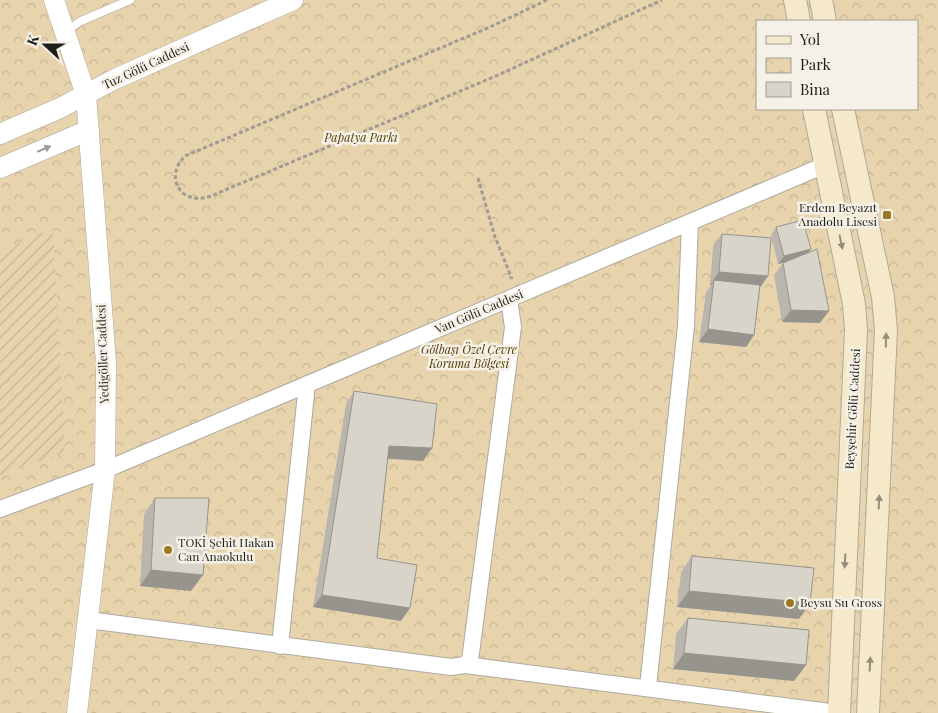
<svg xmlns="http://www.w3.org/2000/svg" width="938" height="713" font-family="'Playfair Display',serif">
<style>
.park{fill:url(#park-crowns);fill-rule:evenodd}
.garden{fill:url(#garden-furrows)}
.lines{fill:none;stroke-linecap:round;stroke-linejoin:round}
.service-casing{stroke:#ada9a0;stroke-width:9}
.minor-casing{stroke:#ada9a0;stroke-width:18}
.tertiary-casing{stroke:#ada9a0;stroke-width:21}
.secondary-casing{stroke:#ada9a0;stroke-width:24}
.path{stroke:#9f9c94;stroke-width:3;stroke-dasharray:4 2.5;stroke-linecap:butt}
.service{stroke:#fff;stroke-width:8}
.minor{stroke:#fff;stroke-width:16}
.tertiary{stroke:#fff;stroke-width:20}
.secondary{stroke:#f6e9ca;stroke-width:22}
.wall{fill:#bab6ae}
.shaded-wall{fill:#97948d}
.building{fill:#d8d4ca;stroke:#97948d}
.oneway{fill:#9a9a98}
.oneway2{fill:#958e7b}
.poi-dot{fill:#9b7823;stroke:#f6f1e7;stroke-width:2}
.labels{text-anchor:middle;stroke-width:5;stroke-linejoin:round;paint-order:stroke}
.street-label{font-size:12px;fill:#1f1e1a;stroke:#f6f1e7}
.park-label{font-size:12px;font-style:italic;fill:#523d04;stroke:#f6f1e7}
.poi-label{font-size:12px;fill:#1f1e1a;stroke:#f6f1e7;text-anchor:start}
</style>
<defs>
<pattern id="park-crowns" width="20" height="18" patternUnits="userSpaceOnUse" patternTransform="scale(1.25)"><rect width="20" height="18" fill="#e8d4ac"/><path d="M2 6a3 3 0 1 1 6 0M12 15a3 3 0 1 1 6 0" fill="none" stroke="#c7b693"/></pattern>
<pattern id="garden-furrows" width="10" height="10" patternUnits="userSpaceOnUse" patternTransform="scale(1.25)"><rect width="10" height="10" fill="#e8d4ac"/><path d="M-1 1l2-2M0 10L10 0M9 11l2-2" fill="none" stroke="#c7b693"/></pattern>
</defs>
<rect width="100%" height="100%" fill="#f6f1e7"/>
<path class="park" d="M0,0H938V713H0ZM757,21H917V109H757Z"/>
<path class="garden" d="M53,228L65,452L0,475V251Z"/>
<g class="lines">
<defs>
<path id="service" d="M66,31L81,21L130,0"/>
<path id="minor" d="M0,509L105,470L825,165
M88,620L451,667L465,665L838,713
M280,646L307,384
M465,665L470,660L471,653L513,327L509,299
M648,687L686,326L690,222"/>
<path id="tertiary" d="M54,0L86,95L106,363L105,470L77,713
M0,134L60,108L115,79L293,0
M0,168L89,130"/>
<path id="secondary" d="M795,0L799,21
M821,0L825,21
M814,109L854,304L856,330L839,713
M843,109L883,297L886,330L868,713"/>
</defs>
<use href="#service" class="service-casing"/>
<use href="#minor" class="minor-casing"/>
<use href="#tertiary" class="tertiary-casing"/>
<use href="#secondary" class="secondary-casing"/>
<path class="path" d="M547,0L490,27L185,156C163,178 182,207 211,196L496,76L662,0
M478,178L495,237L512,279"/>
<use href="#service" class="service"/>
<use href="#minor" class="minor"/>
<use href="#tertiary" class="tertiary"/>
<use href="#secondary" class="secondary"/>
</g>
<path class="wall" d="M776,227L811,249L808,253L820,323L782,322L774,275L783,263L778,264L771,235Z
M722,234L768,276L760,287L754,335L746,347L699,342L706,292L711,285H710L713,246Z
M354,391L432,448L423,461L388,459L377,558L401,621L313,607L346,404Z
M155,498L191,591L140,586L144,514Z
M692,556L799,619L677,607L681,572Z
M688,618L806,665L794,681L673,669L676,634Z"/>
<path class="shaded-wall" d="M811,249L805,257L778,264L784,256Z
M719,272L768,276L759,289L714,280L711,285H710Z
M791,310L829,311L820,323L782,322Z
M708,329L754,335L746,347L699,342Z
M389,446L432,448L423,461L381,458Z
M151,570L203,575L191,591L140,586Z
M689,591L810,603L799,619L677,607Z
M322,595L410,608L401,621L313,607Z
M684,653L806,665L794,681L673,669Z"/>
<path class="building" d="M803,220L811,249L784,256L776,227Z
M722,234L771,238L768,276L719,272Z
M817,249L829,311L791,310L783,263Z
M714,280L760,285L754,335L708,329Z
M354,391L437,404L432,448L389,446L377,558L417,565L410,608L322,595Z
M155,498H209L203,575L151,570Z
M692,556L814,568L810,603L689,591Z
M688,618L809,630L806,665L684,653Z"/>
<defs><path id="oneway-solid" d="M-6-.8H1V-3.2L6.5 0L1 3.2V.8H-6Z" transform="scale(1.25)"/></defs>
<use class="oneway" href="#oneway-solid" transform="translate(44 149) rotate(-23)"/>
<g class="oneway2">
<use href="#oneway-solid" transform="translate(841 242) rotate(78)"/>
<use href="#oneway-solid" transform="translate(886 340) rotate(-89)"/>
<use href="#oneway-solid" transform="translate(879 502) rotate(-87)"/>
<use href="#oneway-solid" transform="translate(845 561) rotate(93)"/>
<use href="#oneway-solid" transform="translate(870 664) rotate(-87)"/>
</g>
<g class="poi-dot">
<rect x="882" y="210" width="10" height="10" rx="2.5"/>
<circle cx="168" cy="550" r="5"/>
<circle cx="790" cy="603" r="5"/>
</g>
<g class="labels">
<g class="street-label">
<text transform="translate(146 66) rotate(-25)" y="4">Tuz Gölü Caddesi</text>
<text transform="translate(479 312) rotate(-23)" y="4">Van Gölü Caddesi</text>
<text transform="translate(103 354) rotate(-92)" y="4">Yedigöller Caddesi</text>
<text transform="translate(853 409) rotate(-87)" y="4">Beyşehir Gölü Caddesi</text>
</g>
<g class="park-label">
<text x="361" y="142">Papatya Parkı</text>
<text x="469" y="354">Gölbaşı Özel Çevre<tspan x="469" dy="14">Koruma Bölgesi</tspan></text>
</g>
<g class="poi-label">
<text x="877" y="212" text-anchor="end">Erdem Beyazıt<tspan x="877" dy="14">Anadolu Lisesi</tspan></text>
<text x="178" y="547">TOKİ Şehit Hakan<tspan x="178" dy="14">Can Anaokulu</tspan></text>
<text x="800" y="607">Beysu Su Gross</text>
</g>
</g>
<rect x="756" y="20" width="162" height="90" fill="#f6f1e7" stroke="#a09d95"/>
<rect x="766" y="36" width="25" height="8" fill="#f6e9ca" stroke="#a09d95"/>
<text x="800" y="45" font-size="15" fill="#1f1e1a">Yol</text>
<rect x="766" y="58" width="25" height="15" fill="url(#park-crowns)" stroke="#a09d95"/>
<text x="800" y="70" font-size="15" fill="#1f1e1a">Park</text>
<rect x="766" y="82" width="25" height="15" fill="#d8d4ca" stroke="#a09d95"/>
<text x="800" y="95" font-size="15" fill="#1f1e1a">Bina</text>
<g transform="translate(45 45) rotate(291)" stroke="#f6f1e7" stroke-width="4" paint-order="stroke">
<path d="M0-4L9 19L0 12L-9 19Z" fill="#1f1e1a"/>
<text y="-8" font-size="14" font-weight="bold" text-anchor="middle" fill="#1f1e1a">K</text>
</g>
</svg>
